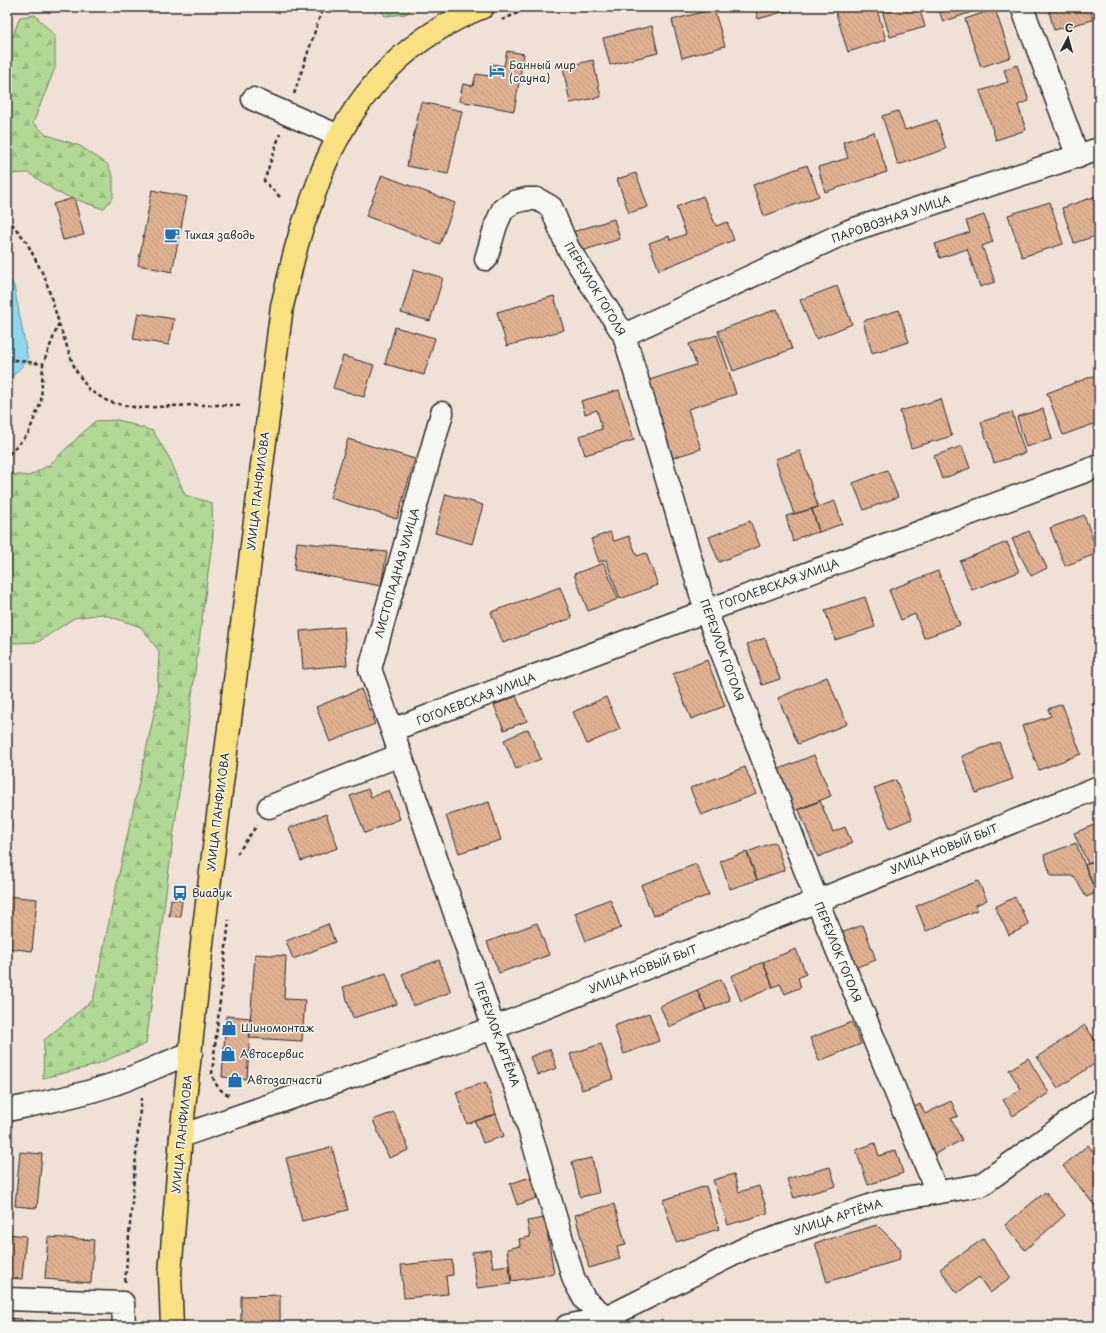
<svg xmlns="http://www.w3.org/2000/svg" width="1106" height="1333" font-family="'Playpen Sans',sans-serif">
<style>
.forest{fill:url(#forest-firs);stroke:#6e8260}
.water{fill:#8cd8ec;stroke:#65939f}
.building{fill:url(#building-back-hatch);stroke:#2b2b2b}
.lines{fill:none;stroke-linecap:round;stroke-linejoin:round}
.minor-casing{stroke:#2b2b2b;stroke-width:25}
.major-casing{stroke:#2b2b2b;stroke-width:25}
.path{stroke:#2b2b2b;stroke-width:2.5;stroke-dasharray:4 3;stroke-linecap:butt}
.minor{stroke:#f6f6f2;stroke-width:22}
.major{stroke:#f9e181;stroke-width:22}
.labels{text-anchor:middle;stroke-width:3;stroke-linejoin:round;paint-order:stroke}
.poi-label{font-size:11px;fill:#2b2b2b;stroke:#f6f6f2;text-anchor:start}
.street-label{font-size:11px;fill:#2b2b2b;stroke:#f6f6f2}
</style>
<defs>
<pattern id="forest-firs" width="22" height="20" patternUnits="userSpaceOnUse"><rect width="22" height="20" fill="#b1d995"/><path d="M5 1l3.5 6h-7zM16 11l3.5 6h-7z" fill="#98ba81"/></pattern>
<pattern id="building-back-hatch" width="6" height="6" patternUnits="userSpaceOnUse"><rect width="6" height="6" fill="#e0b192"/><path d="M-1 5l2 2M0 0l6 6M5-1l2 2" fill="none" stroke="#c0987e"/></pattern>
</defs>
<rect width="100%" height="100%" fill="#efe1d5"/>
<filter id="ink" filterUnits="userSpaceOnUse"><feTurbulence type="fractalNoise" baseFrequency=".025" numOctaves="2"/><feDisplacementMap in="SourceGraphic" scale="8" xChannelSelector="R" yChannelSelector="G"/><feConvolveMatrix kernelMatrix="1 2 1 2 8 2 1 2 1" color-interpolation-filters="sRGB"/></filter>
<g filter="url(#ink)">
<path class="forest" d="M378,7H413L406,14L385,16Z
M35,15L55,36V68L33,123L47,135L80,146L107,164L113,176V198L103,209L58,193L29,173L7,174V51L20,17Z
M118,420L153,431L170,459L185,495L212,503L213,535L146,1044L89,1067L43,1078L44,1040L93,1000L115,892L157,700L159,651L141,627L102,614L74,618L38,642L14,643L7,641V463L12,474L29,476L49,465L95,421Z"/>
<path class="water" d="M7,275L14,286L28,360L7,382Z"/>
<path class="building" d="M755,7H800L758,19Z
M834,7H876L886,40L848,52Z
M881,7H919L925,27L890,37Z
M938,7H983V8L943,22Z
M1048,7H1090L1093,20L1054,30Z
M714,9L725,46L682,58L672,20Z
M995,9L1011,57L981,67L965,19Z
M652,26L658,53L610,65L603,38Z
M507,51L524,54L514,111L459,101L463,84L473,86L476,74L489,76L492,64L504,66Z
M593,60L601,97L570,103L563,67Z
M1017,65L1029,101L1018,105L1026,130L996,140L980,91L1008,82L1004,70Z
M421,102L462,111L448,174L407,166Z
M898,111L905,130L937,120L946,149L898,165L882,116Z
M874,132L887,172L825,192L818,167L848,158L843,142Z
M807,165L819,196L764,216L753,185Z
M636,173L648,207L629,213L617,179Z
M382,175L455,203L440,244L366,216Z
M152,190L187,197L172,272L138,265Z
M1099,195V235L1074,243L1062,208Z
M703,196L716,226L727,222L734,240L659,270L649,243L669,236L670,240L686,234L676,207Z
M74,198L84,235L63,240L53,204Z
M1050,202L1063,244L1022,257L1008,215Z
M984,215L993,242L982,246L995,282L980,287L967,249L940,258L935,244L970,232L966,221Z
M614,219L620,239L575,253L569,233Z
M414,269L443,278L430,321L401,313Z
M837,286L852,324L816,339L800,300Z
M554,296L564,330L507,346L497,312Z
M777,309L792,349L733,371L718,331Z
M899,310L909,342L872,353L863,321Z
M138,313L174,319L169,345L133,339Z
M395,327L435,338L424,375L385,364Z
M717,335L736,394L688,409L701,449L672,458L646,381L696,365L689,344Z
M343,356L374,365L364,397L333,388Z
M1096,375L1099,383V422L1063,435L1047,393Z
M619,390L634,440L585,455L579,436L602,429L597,410L585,414L581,401Z
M941,399L952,436L911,448L900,411Z
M1043,409L1052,439L1026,447L1017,417Z
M1012,412L1025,453L994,463L981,422Z
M348,439L415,459L397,519L330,498Z
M962,446L970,468L942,479L934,456Z
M800,451L818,507L794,514L775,459Z
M887,470L898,497L864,510L853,483Z
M446,494L483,505L472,544L435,533Z
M835,501L842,524L819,532L812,509Z
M812,509L819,532L800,537L793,542L786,516Z
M1084,515L1098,553L1065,566L1050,528Z
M750,521L760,546L719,562L709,537Z
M1029,531L1047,568L1031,576L1012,539Z
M610,532L614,541L629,536L637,556L646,553L658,585L620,599L606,560L599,562L591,539Z
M297,542L387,552L381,586L294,570Z
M1007,542L1019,572L972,590L960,561Z
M604,563L618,599L588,611L574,574Z
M938,571L960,625L924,638L915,614L901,620L889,590Z
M560,587L572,618L503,643L491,612Z
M865,597L875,627L835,640L825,610Z
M344,627L347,665L303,669L300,631Z
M765,638L780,679L762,685L747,644Z
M707,660L725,706L691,719L673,674Z
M827,677L847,724L798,744L778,698Z
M361,689L375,724L330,742L316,707Z
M516,696L527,721L504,730L494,705Z
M606,697L620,729L587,744L573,712Z
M1099,701V722L1092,704Z
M1062,704L1081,754L1039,770L1022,726L1051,716L1048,709Z
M528,729L541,759L516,769L504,740Z
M999,742L1013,779L976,793L962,756Z
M814,755L831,796L794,811L777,770Z
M745,767L756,794L701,815L690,788Z
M896,780L912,819L890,828L874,788Z
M368,789L371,797L389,790L400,819L365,833L350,796Z
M820,801L833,832L845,827L852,843L818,857L799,810Z
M489,802L501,840L459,853L446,816Z
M326,814L338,848L301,861L289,828Z
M1099,823V860L1088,864L1074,833Z
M775,842L785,870L757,880L747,852Z
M1076,843L1096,893L1086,897L1074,876H1051L1044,855Z
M747,852L757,880L730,889L720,861Z
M1099,860V900L1085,865Z
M696,864L709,895L653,916L641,885Z
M978,881L987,900L976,905L977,910L926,931L916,906Z
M7,896L37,899L32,951L7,948Z
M1015,897L1029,925L1009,935L995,907Z
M171,899L182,900L180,917L169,916Z
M610,899L621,928L586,941L575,913Z
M537,923L549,955L499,973L487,942Z
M328,924L335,942L293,959L286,941Z
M863,925L876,960L854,968L841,933Z
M796,949L806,974L798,978L801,987L785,994L780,984L773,987L763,962Z
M255,954L286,956L284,999L305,1000L302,1041L249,1038Z
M439,960L451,992L413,1006L402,974Z
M763,962L773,987L741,1001L731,976Z
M386,973L397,1004L353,1018L343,987Z
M721,979L730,1000L706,1010L697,990Z
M697,990L706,1010L669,1027L660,1006Z
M649,1013L659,1041L624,1054L614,1026Z
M226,1016L251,1018L247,1079L222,1077Z
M852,1022L861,1044L819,1061L810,1038Z
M1085,1025L1099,1046V1061L1058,1088L1037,1057Z
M601,1044L613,1079L582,1090L570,1054Z
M550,1049L557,1068L538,1075L530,1057Z
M1028,1058L1049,1093L1013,1116L1003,1100L1021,1089L1009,1070Z
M486,1082L496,1114L467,1124L456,1092Z
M951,1101L958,1116L951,1119L962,1140L933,1155L910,1109L920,1104L925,1114Z
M394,1112L409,1150L389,1158L373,1120Z
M496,1114L504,1136L483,1143L475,1121Z
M875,1143L879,1156L896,1150L903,1173L868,1185L856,1150Z
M1088,1145L1099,1159V1211L1063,1166Z
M332,1147L348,1210L302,1221L286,1158Z
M20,1152L42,1154L37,1208L15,1206Z
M592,1158L599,1193L580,1197L572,1162Z
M830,1167L836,1186L794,1198L787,1179Z
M734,1174L739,1192L759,1186L768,1213L728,1225L713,1180Z
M530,1177L537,1198L517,1205L510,1184Z
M706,1186L719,1229L676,1242L663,1200Z
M1045,1192L1065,1215L1025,1250L1005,1225Z
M614,1204L626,1245L617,1247L620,1259L589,1268L575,1215Z
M545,1218L554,1274L512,1281L507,1249L520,1246L519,1239L530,1237L527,1221Z
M877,1225L901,1249L899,1260L827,1282L815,1243Z
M7,1234L26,1236L22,1279L7,1278Z
M48,1237L94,1240L91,1283L45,1279Z
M983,1239L1011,1278L990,1293L979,1277L957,1293L940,1269Z
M490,1250L493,1267L509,1265L511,1284L477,1288L472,1252Z
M452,1260L453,1275L446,1276L448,1294L404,1298L401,1265Z
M280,1295V1325L241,1326V1296Z
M7,1318L22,1319L21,1326H7Z
M25,1320L46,1323V1326H24Z"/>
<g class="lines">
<defs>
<path id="minor" d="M1022,7L1078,157
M253,99L339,136
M486,259L496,225L503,209L514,202L527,199H537L551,207L568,248L624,335L706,611L817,901L937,1192
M624,335L849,231L1099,149
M442,413L370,669L392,730L486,1004L493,1028L520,1098L574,1280L585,1300L617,1326
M392,730L706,611L1099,466
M269,807L400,755
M7,1110C41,1103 75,1097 108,1086C137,1077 163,1063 191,1053
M181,1136L493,1028L817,901L1099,787
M7,1299L123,1303L124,1326
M567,1326L606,1318L746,1248L881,1202L981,1185L1099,1100"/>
<path id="major" d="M172,1326L170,1274L181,1136L203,935L282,306C288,283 292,260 299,238C302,225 308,213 312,200C317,187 321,173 327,160C359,89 410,36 483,7"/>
</defs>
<use href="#minor" class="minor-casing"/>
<use href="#major" class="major-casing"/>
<path class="path" d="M502,20L531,7
M294,94L323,7
M280,197L264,181L280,134
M7,218L26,241L45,278L59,323L43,364L41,402L28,434L7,456
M59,324L75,369L89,390L109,402L139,408L192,405H228L242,406
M7,359L43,364
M237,854L257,825
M229,1095C219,1091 214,1083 212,1073L229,920
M125,1282L141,1098"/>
<use href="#minor" class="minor"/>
<use href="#major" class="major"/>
</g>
</g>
<defs>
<symbol id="hotel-bare" viewBox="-9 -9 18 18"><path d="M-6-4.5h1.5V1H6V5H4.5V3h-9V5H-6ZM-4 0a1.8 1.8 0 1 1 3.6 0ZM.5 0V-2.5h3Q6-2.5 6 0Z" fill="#1f6fb2" stroke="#f6f6f2" stroke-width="2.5" paint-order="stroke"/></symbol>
<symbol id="cafe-bare" viewBox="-9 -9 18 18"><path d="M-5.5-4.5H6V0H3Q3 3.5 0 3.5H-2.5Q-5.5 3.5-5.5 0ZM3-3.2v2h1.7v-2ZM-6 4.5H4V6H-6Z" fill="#1f6fb2" stroke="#f6f6f2" stroke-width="2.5" paint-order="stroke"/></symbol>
<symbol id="bus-bare" viewBox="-9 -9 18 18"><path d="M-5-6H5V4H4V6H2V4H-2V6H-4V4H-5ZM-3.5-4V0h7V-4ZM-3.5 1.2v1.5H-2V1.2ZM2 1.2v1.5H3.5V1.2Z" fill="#1f6fb2" stroke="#f6f6f2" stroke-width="2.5" paint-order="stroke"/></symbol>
<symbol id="shop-bare" viewBox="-9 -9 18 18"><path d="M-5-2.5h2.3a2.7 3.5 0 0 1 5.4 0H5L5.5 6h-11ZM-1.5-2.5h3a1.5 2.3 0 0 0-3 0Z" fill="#1f6fb2" stroke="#f6f6f2" stroke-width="2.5" paint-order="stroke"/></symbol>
</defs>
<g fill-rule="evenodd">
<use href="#hotel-bare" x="486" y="60" width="22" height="22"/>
<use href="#cafe-bare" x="161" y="224" width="22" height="22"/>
<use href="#bus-bare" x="169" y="882" width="22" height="22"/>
<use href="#shop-bare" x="218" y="1017" width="22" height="22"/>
<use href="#shop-bare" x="217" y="1043" width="22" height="22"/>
<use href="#shop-bare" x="224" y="1069" width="22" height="22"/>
</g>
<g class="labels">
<g class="poi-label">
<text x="509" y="69">Банный мир<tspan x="509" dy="13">(сауна)</tspan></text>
<text x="184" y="239">Тихая заводь</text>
<text x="192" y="897">Виадук</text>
<text x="241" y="1032">Шиномонтаж</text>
<text x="240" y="1058">Автосервис</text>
<text x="247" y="1084">Автозапчасти</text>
</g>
<g class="street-label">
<text transform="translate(891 219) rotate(-19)" y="4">ПАРОВОЗНАЯ УЛИЦА</text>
<text transform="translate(595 289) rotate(59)" y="4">ПЕРЕУЛОК ГОГОЛЯ</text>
<text transform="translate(258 491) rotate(-83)" y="4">УЛИЦА ПАНФИЛОВА</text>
<text transform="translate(397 573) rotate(-74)" y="4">ЛИСТОПАДНАЯ УЛИЦА</text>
<text transform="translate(779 584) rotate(-20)" y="4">ГОГОЛЕВСКАЯ УЛИЦА</text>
<text transform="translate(722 650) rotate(70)" y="4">ПЕРЕУЛОК ГОГОЛЯ</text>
<text transform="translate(476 699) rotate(-21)" y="4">ГОГОЛЕВСКАЯ УЛИЦА</text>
<text transform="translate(218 812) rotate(-83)" y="4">УЛИЦА ПАНФИЛОВА</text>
<text transform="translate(944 849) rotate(-22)" y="4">УЛИЦА НОВЫЙ БЫТ</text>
<text transform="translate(838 952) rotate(68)" y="4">ПЕРЕУЛОК ГОГОЛЯ</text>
<text transform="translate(643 969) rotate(-21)" y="4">УЛИЦА НОВЫЙ БЫТ</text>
<text transform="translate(497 1034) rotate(70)" y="4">ПЕРЕУЛОК АРТЁМА</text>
<text transform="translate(182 1134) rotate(-84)" y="4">УЛИЦА ПАНФИЛОВА</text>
<text transform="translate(838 1217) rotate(-18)" y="4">УЛИЦА АРТЁМА</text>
</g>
</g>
<rect width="1106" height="1333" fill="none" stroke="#f6f6f2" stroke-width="24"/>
<rect x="12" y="12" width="1082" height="1309" fill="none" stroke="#2b2b2b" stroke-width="1.5" filter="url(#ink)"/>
<g transform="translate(1068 38) rotate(6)" stroke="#f6f6f2" stroke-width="3" paint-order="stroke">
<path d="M0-3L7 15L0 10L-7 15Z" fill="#2b2b2b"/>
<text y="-6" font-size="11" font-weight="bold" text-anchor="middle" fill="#2b2b2b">С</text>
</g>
</svg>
